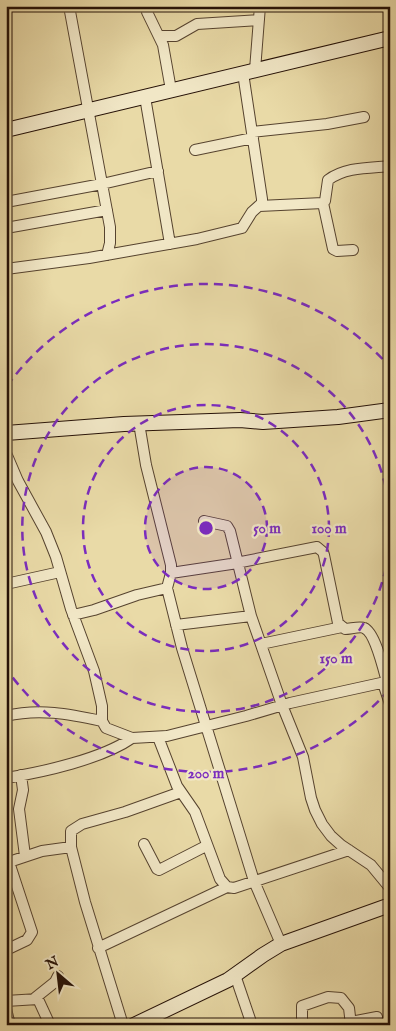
<svg xmlns="http://www.w3.org/2000/svg" width="396" height="1031" font-family="'IM FELL English',serif">
<style>
.lines{fill:none;stroke-linecap:round;stroke-linejoin:round}
.street-casing{stroke:#56432f;stroke-width:12}
.secondary-casing{stroke:#251107;stroke-width:16}
.street{stroke:#f1e7c6;stroke-width:10}
.secondary{stroke:#f1e7c6;stroke-width:14}
.ring{fill:none;stroke:#7b2cbf;stroke-width:2.5;stroke-dasharray:9 6}
.centre{fill:#7b2cbf;stroke:#f1e7c6;stroke-width:2.5}
.ring-label{font-size:15px;text-anchor:middle;font-weight:bold;fill:#7b2cbf;stroke:#f1e7c6;stroke-width:4.5;stroke-linejoin:round;paint-order:stroke}
</style>
<rect width="100%" height="100%" fill="#e9daa7"/>
<filter id="stains"><feTurbulence type="fractalNoise" baseFrequency=".004" numOctaves="4"/><feColorMatrix values="0 0 0 0 .2 0 0 0 0 .09 0 0 0 0 .02 0 0 0 .5 -.17"/></filter>
<radialGradient id="worn" r=".72"><stop offset=".6" stop-color="#630" stop-opacity="0"/><stop offset="1" stop-color="#630" stop-opacity=".3"/></radialGradient>
<g class="lines">
<defs>
<path id="street" d="M69,6L110,227V243L107,255
M148,6L147,12L163,45L171,90
M159,36H176L197,24L259,20
M255,70L260,6
M145,97L170,244
M252,132L327,124L364,117
M195,150L253,138
M6,202L102,184L158,171
M323,203L333,249L337,251L353,250
M259,206L323,203L325,201L328,180C345,167 369,168 390,166
M6,228L107,210
M6,269L89,258L197,239L242,228L252,212L262,203V199L243,73
M139,423L146,465L171,565V573L167,588
M6,453L18,481L46,532L56,557L71,609L94,671L102,706V721L106,728L132,738L167,736L246,716L290,703L390,681
M204,521L227,526L230,531L251,616L282,705L303,757L311,798L315,810L322,824L331,836L341,845L371,865L390,888
M171,573L231,564L317,547L323,552L324,555L338,623L345,629C350,629 360,626 364,628C375,632 384,671 387,682
M6,584L60,572
M73,615L94,610L137,595L167,588L182,648L254,881L281,944
M176,625L251,616
M261,644L342,627
M383,683L390,704
M6,716C39,708 69,714 102,721
M158,737L177,786L195,812L220,879L227,887L234,888L349,850
M21,775L23,790L19,809L25,856
M6,778C43,772 102,759 132,738
M144,844L157,869L159,870L206,846
M6,863L42,851L71,847
M98,948L227,887
M6,950L27,940L32,932L9,862
M235,975L252,1025
M35,998L55,982L58,976
M6,1001L38,999L50,1025
M6,1009L10,1025
M351,1022L377,1017
M123,1025L85,902L71,847V831L82,824L125,812L181,792
M302,1025V1006L328,997L341,998L349,1008L351,1025"/>
<path id="secondary" d="M6,130L390,38
M6,433L124,424L240,420L263,422L338,417L390,410
M134,1025L228,980L263,955L281,944L390,905"/>
</defs>
<use href="#street" class="street-casing"/>
<use href="#secondary" class="secondary-casing"/>
<use href="#street" class="street"/>
<use href="#secondary" class="secondary"/>
</g>
<circle cx="206" cy="528" r="61" fill="#7b2cbf" fill-opacity=".12"/>
<g class="ring">
<circle cx="206" cy="528" r="61"/>
<circle cx="206" cy="528" r="123"/>
<path d="M390 538A184 184 0 1 1 390 518"/>
<path d="M389 690A245 245 0 0 1 7 670M7 386A245 245 0 0 1 389 366"/>
</g>
<circle cx="206" cy="528" r="8" class="centre"/>
<g class="ring-label">
<text x="267" y="533">50 m</text>
<text x="329" y="533">100 m</text>
<text x="336" y="663">150 m</text>
<text x="206" y="778">200 m</text>
</g>
<rect width="396" height="1031" fill="none" stroke="#e9daa7" stroke-width="25"/>
<rect x="8" y="8" width="381" height="1016" fill="none" stroke="#251107" stroke-width="2.5"/>
<rect x="12" y="12" width="371" height="1006" fill="none" stroke="#251107"/>
<g transform="translate(58 974) rotate(332)" stroke="#f1e7c6" stroke-width="4" paint-order="stroke">
<path d="M0-4L9 19L0 12L-9 19Z" fill="#251107"/>
<text y="-8" font-size="14" font-weight="bold" text-anchor="middle" fill="#251107">N</text>
</g>
<rect width="100%" height="100%" filter="url(#stains)"/>
<rect width="100%" height="100%" fill="url(#worn)"/>
</svg>
